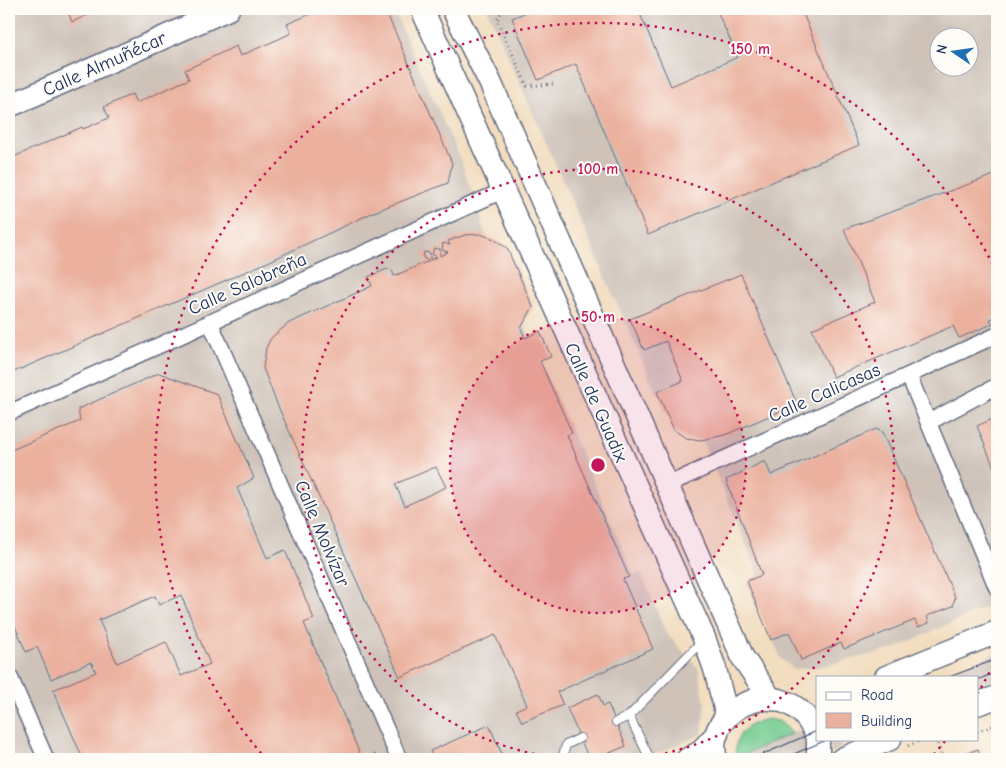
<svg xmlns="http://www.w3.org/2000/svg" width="1006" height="768" font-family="'Comic Neue',sans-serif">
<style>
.industrial{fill:#cec2b9;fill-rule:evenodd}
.green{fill:#75cc91;stroke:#487e78}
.building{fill:#ebb19e;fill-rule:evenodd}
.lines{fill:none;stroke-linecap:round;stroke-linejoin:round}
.lane-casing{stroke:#666c80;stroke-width:10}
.street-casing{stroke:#666c80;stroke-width:18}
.secondary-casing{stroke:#666c80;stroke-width:25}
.path{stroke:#666c80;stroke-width:3;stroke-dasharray:1 4;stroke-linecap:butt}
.lane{stroke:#fff;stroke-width:8}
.street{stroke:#fff;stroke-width:15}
.secondary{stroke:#fff;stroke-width:22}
.tram{stroke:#1b2f5e;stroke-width:1}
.ring{fill:none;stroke:#c2185b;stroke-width:2.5;stroke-dasharray:2.5 5}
.labels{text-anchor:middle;stroke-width:4;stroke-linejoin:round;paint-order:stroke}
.street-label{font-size:19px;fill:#1b2f5e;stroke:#fdfcf7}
.centre{fill:#c2185b;stroke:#fdfcf7;stroke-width:2.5}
.ring-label{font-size:15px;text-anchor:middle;font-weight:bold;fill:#c2185b;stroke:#fdfcf7;stroke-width:4;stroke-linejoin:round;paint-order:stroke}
</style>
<rect width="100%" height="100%" fill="#fdfcf7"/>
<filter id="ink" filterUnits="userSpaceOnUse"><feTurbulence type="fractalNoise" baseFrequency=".02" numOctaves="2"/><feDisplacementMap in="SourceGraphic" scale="10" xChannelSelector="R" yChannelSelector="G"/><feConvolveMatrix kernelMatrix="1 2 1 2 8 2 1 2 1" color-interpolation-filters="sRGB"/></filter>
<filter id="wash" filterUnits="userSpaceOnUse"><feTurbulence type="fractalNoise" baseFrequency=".0096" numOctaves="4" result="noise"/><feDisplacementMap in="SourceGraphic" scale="20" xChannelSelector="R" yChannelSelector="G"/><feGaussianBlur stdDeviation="1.12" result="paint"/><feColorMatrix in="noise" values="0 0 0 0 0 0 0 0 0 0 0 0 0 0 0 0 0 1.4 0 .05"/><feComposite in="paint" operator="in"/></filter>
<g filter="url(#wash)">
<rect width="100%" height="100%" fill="#f2ddbf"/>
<path class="industrial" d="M9,9H393L462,163L487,239L634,575L641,572L666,633L698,668L705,704L702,734L645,759H9Z
M487,9H997V602L894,649L819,667L794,669L781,659L747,582L759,575L678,383L656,392ZM938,38H968V68H938Z
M997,653V679L977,687V677H936Z
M817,722V739H845L839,742L842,749L832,753L831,745L796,759H734Z"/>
<path class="green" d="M769,719L779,721L793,733L736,758C732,736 747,722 769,719Z"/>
<g id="blocks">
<path class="building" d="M67,9H101L72,22Z
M322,9H335L337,13L347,9H385L452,163L448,183L374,212L268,262L9,374V159L82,127L83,129L109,118L104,107L132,94L136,103L189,79L185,70L236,46L240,56L281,38L291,33L287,24Z
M534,9H638L671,86L738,57L716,9H801L859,145L648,235L576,64L538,80L512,18Z
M997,174V316L990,319L992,324L959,338L953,326L833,377L812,329L875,302L844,229Z
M480,234L494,239L507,248L533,307L521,328L525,338L540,331L551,357L540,361L572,433L567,435L629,577L623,579L653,649L557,692L563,705L522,722L516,710L527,705L495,635L400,677L277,404L263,368L266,348L271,338L289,323L372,286L368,277L387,269L392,270L394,276L429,261L423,258L424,252L430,253V260L437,257L432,254L434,248L440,249V256L448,252L442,250L443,243L450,245L448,241L465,235ZM436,467L446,487L405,506L395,484Z
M741,274L797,404L725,435L701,440L686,438L674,430L657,392L683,381L666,341L644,350L630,319Z
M159,373L217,394L254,478L237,488L267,558L285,550L314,619L304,623L362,759L375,754L377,759H83L53,690L96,672L91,662L51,679L37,647L26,652L9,612V451L80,421L78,409ZM181,595L210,664L181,676L166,642L117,663L99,620L155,596L159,605Z
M997,417V475L977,426Z
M876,429L882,432L955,597L953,606L927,616L929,623L918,627L915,620L844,649L841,643L801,660L789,632L771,640L753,596L747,581L762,575L726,480L765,461L771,475Z
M598,694L603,706L608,704L626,746L595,759H589L567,708Z
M489,725L504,759H434L430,751Z
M978,749L982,759H964L962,755Z"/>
</g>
</g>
<g filter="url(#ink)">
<use href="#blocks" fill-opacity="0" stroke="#666c80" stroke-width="1"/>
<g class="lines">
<defs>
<path id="lane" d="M629,716L650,759
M616,722L629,716L703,640
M562,759L566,745L580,738"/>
<path id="street" d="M210,322L399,759
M909,376L997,588
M9,413L502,191
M929,422L997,386
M667,485L997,335
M9,675L46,759"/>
<path id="secondary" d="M422,9L704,638L715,669L727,716
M453,9L490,82L743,658L770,698
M9,106L228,9
M886,677L997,632
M977,704L997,697
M688,759L699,753L717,734
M716,759C700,708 789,665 817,737
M818,759V739
M842,759L890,739"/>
</defs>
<use href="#lane" class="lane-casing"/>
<use href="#street" class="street-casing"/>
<use href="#secondary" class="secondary-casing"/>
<path class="path" d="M503,9L497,20L527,86L554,84
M977,731L992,726L997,720
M936,739L943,759
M908,746L924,739"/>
<use href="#lane" class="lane"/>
<use href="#street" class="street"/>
<use href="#secondary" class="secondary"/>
<path class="tram" d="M949,677L997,659
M977,680L997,672
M752,759L817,731
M782,759L829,739"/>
</g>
</g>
<circle cx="598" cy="465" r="148" fill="#c2185b" fill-opacity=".12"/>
<g class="ring">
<circle cx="598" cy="465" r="148"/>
<path d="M564 759A296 296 0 1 1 632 759"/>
<path d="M996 659A443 443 0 0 1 978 693M945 741A443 443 0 0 1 930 759M266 759A443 443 0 1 1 996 271"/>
</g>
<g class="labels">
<g class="street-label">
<text transform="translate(104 63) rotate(-24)" y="7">Calle Almuñécar</text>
<text transform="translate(247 283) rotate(-24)" y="7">Calle Salobreña</text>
<text transform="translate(824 392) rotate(-24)" y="7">Calle Calicasas</text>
<text transform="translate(597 402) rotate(66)" y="7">Calle de Guadix</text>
<text transform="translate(323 533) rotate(67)" y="7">Calle Molvízar</text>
</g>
</g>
<circle cx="598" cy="465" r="8" class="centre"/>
<g class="ring-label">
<text x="750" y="54">150 m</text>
<text x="598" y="174">100 m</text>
<text x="598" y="322">50 m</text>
</g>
<rect width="1006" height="768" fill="none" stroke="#fdfcf7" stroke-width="30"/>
<rect x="816" y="676" width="162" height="65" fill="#fdfcf7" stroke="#a3aaba"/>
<rect x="826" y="692" width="25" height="8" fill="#ffffff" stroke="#a3aaba"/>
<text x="861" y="700" font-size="15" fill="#1b2f5e">Road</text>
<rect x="826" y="713" width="25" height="15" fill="#ebb19e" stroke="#a3aaba"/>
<text x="861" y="726" font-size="15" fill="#1b2f5e">Building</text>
<g transform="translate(954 52) rotate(283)"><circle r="24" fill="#fdfcf7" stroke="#a3aaba"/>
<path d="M0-4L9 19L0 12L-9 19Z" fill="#1f6fb2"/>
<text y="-8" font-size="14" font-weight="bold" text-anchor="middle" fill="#1b2f5e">N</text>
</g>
</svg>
